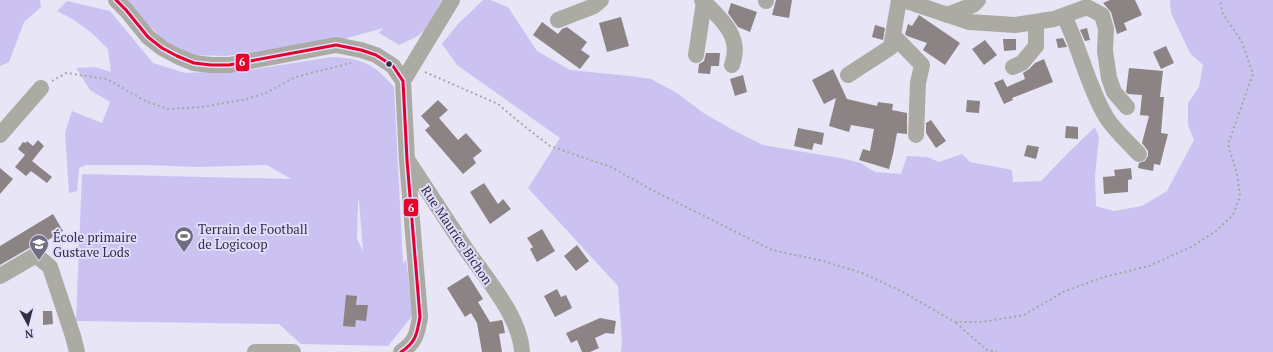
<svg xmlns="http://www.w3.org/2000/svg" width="1273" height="352" font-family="'PT Serif',serif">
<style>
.green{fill:#cbc2f2;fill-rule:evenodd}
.building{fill:#8c8385}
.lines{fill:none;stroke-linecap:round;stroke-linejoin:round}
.path{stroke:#a7a7a4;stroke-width:2;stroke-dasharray:2 3;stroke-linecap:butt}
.minor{stroke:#abaaa3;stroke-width:16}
.bus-1-casing{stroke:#e2ddff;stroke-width:6}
.bus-1{stroke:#e4002b;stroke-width:3}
.bus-dot{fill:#312d43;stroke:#e2ddff;stroke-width:1.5}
.labels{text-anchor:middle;stroke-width:4;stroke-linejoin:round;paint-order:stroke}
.poi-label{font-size:13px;fill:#312d43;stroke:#e2ddff;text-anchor:start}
.street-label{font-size:13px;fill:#312d43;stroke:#e2ddff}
.line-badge{stroke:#e2ddff;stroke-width:1.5}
.badge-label{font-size:11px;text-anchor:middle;font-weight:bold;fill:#fff}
</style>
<rect width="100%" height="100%" fill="#e8e5f7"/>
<path class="green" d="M0,0H40L41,7L24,22L9,62L0,66Z
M127,0H442L426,29L416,37L399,45L379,33L383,28L322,45L225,56L194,55L164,41L138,14Z
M483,0H490L508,7L537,51L570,70L630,76L651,79L677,93L705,114L735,131L763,145L840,158L861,163L875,172L901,174L907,156L927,157L939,162L962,154L970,162L1012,170L1013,182L1041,181L1068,153L1095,127L1099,137L1095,176L1096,206L1114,211L1142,206L1167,191L1194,140L1188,125V103L1199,87L1203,65L1190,53L1171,13L1170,0H1273V352H621L622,342L618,286L528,188L560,138L457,65L442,44L458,24Z
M67,1L110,11L153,63L185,73L250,70L332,57C362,58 374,64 394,87L403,263L406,260L413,315L388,346L301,344L279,324L76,321L82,174L291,179L267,165L197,167L146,165H86L79,168L77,191L69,193L65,133L72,111L102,123L110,102L90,90L76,68L95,67L111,72L108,49L93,34L74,20L57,11ZM358,201H359L363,251L357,239Z"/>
<path class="building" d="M776,0H792L789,18L772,15Z
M1110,0H1135L1142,15L1124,23L1127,30L1117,34L1111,12L1103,3Z
M731,3L757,12L750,32L738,27L728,13Z
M919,15L960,43L945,65L923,50L927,43L907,36L905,34L908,24L912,26Z
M621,17L629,46L607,52L599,23Z
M542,22L558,34L562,29L567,27L587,42L581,50L590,56L580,69L533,35Z
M875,25L885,28L883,40L872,37Z
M1087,28L1090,40L1085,41L1080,30Z
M1063,38L1067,47L1058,48L1056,39Z
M1003,39H1016V50L1004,51Z
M985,40L997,55L984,65L972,49Z
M1166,46L1174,63L1161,69L1153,52Z
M706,53H720L719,66H711L710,74L698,73L699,64L704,61Z
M1044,59L1053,82L1012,98L1013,100L1004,104L994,83L1003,79L1007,87L1025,79L1023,73L1029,69L1035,63Z
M1129,68L1163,71L1160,97H1164L1161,133L1168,134L1160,165L1154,164L1153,171L1138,168L1139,163L1145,161L1148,156V151L1142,143L1149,116L1140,115L1142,95L1128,94L1126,92Z
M833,69L847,99L877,106L878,102L893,104L892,110L907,113V134L897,133L893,154L889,169L859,160L863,149L870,151L874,129L851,125L849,132L829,126L836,98L824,104L812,80Z
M743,75L747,92L735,96L730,79Z
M438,100L448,110L439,118L458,140L466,133L482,151L473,158L476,163L463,174L425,130L430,126L421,116Z
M967,100L980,101L979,113L966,112Z
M931,120L946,141L936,148L926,133V123Z
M1066,126L1078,127V139L1065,138Z
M798,128L824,133L822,145L814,143L812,150L794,146Z
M38,140L44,146L32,161L52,177L47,183L31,171L26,176L15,167L25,155L18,149L23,142L26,143L27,141L33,146Z
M1027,145L1039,147L1036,159L1024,156Z
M0,168L13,179L0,194Z
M1131,168L1132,179L1128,180V192L1104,194L1103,177L1115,176L1114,170Z
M484,183L498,204L503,199L511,209L490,224L470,192Z
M53,214L63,231L38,246L31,247L0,265V246Z
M542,229L555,251L537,262L530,249L533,247L527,238Z
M577,245L589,261L576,271L564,256Z
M468,275L483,299L478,302L490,322L502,320L503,323L505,333L499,334L502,352H482L477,323L471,313L465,317L447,288Z
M557,289L561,297L566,295L572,308L555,317L544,296Z
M346,295L357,296L356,305H368L366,321L356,320L355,327L343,326Z
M43,311H52L53,324L43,325Z
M600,318L616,321L614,334L606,333L595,338L599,348L590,352H582L577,340L571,343L566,333Z"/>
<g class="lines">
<path class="path" d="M425,72L498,104L524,126L550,146L611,167L652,190L772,250L823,261L862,273L903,292L955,322H982L1024,315L1063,292L1104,277L1149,266L1191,247L1216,231L1233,215L1240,196L1237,174L1228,144L1253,74L1241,40L1223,14L1220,0
M52,81L66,73L107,79L145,101L168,109L202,107L247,99L266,93L295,77L351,63
M956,323L987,350L997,352"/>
<path class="minor" d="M116,0L126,10L148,37L162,48L177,56L194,63L211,65H229L336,45L361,50L376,55L393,66L403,81L407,160L420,317C417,334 416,342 401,352
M702,0C720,18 743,36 732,65
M903,0L969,22L1015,25L1054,19L1087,7
M766,1V0
M1087,7L1102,15L1106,29L1105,51L1109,78L1114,92L1127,107
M947,15L973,5L978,0
M1064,16C1080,48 1087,84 1105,115C1111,127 1130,144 1139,154
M558,20L594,6L601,0
M893,35L922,65L918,83L916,135
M696,55L704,2
M1013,67L1022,63L1036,46V22
M848,75L891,47L899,0
M403,81L452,0
M0,135L41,88
M408,161C427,190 446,219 465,248C485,277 520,316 522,352
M0,276L36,255L50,267L73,336L77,352
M255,352H293"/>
<defs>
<path id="bus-1" d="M116,0L126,10L148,37L162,48L177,56L194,63L211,65H229L336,45L361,50L376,55L393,66L403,81L407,160L420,317C417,334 416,342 401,352"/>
</defs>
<use href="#bus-1" class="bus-1-casing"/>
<use href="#bus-1" class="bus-1"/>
</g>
<defs>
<symbol id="stadium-pin" viewBox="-11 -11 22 30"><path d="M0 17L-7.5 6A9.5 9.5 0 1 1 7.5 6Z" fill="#716d82" stroke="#e2ddff"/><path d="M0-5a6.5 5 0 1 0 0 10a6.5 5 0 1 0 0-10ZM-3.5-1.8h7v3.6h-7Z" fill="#fff"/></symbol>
<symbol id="school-pin" viewBox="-11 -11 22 30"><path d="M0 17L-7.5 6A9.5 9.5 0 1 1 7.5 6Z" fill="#716d82" stroke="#e2ddff"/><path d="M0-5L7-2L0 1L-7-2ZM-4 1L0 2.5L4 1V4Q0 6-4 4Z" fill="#fff"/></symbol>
</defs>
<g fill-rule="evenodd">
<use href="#stadium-pin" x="173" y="225" width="22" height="30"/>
<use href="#school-pin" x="28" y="233" width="22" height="30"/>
</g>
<circle class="bus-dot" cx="389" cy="64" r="3.5"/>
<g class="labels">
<g class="poi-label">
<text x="198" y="234">Terrain de Football<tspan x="198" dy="15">de Logicoop</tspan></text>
<text x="53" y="242">École primaire<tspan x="53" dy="15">Gustave Lods</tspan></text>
</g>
<g class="street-label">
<text transform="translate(457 235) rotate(56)" y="5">Rue Maurice Bichon</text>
</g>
</g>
<g class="line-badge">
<rect x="235" y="53" width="15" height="19" rx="4" fill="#e4002b"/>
<rect x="403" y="198" width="16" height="19" rx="4" fill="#e4002b"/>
</g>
<g class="badge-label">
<text x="242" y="66">6</text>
<text x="411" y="212">6</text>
</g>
<g transform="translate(28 324) rotate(173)" stroke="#e2ddff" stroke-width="3" paint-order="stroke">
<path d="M0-3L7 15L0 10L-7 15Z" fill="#312d43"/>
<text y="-6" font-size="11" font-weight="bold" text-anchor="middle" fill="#312d43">N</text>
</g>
</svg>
